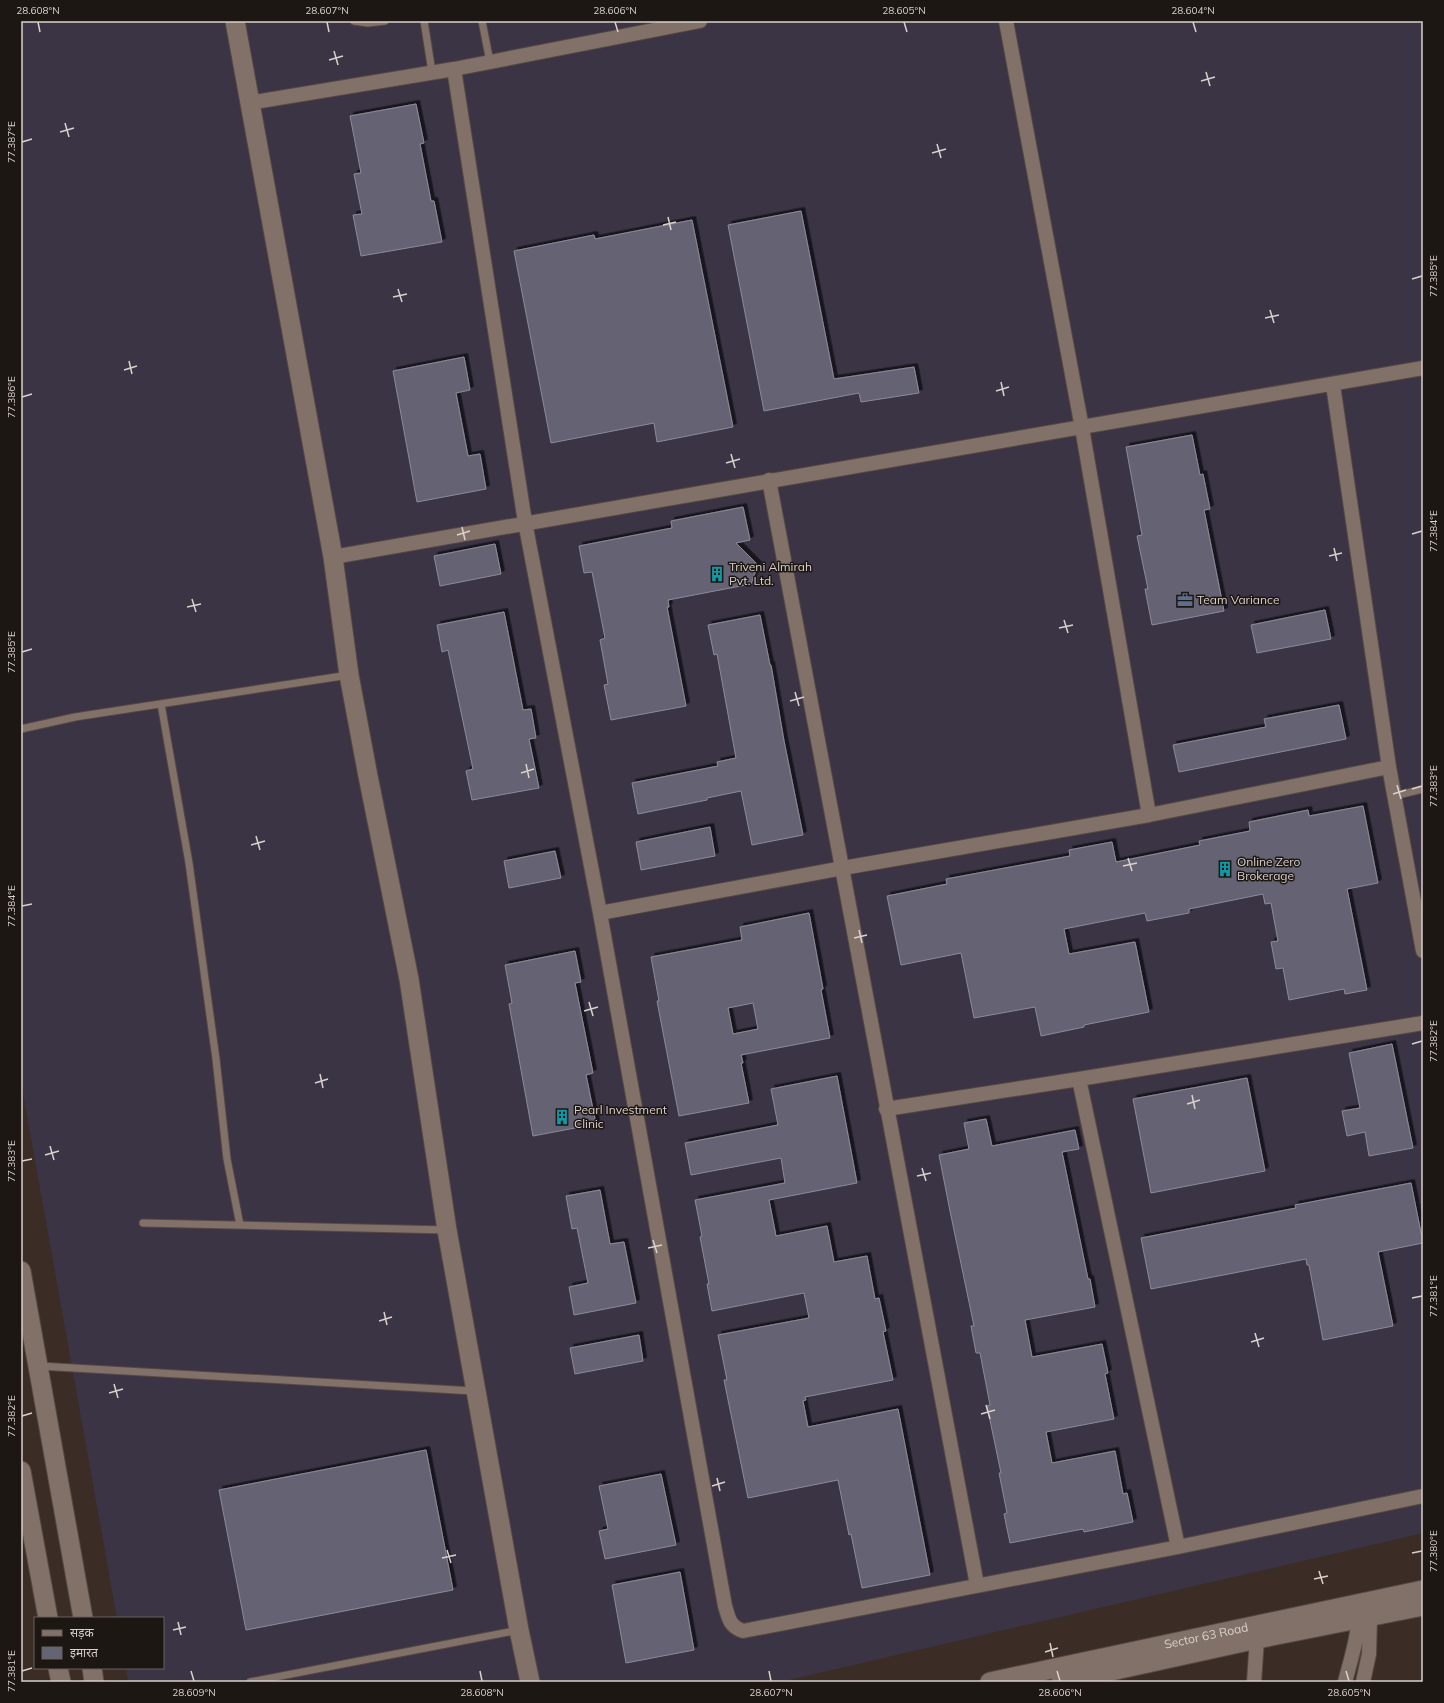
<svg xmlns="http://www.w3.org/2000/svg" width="1444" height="1703" font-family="Mulish,'Noto Sans Devanagari',sans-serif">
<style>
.industrial{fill:#3b3445}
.building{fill:#656473;stroke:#8b8a9a;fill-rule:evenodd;filter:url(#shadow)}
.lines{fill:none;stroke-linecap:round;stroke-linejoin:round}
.lane-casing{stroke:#564944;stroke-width:9}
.street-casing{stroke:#564944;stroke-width:16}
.secondary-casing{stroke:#564944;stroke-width:21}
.lane{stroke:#827169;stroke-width:7}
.street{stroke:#827169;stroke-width:14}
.secondary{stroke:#827169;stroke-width:19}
.ticks{fill:none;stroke:#dad0cc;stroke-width:1.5}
.labels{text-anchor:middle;stroke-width:3;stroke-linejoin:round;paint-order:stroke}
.poi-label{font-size:12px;fill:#dad0cc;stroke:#1d1714;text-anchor:start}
.street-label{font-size:12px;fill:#dad0cc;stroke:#1d1714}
.neatline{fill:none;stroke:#dad0cc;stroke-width:1.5}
.ticks-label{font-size:10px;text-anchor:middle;fill:#dad0cc}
</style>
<defs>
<filter id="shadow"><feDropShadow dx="3.5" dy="-3.5" stdDeviation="0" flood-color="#0009"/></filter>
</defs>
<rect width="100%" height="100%" fill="#3b2d26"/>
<path class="industrial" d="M21,21H1423V1533L780,1682H128L126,1668H163V1618H117L21,1082Z"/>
<path class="building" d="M416,104L424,143L420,144L431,201H434L442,242L361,256L353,215L362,214L354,174L361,173L350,116Z
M801,211L834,379L914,367L919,393L861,402L859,393L764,411L728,225Z
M692,220L733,427L657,442L654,423L551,443L514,251L594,235L595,239Z
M464,357L470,390L456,393L468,456L480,454L486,489L417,502L393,371Z
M1192,435L1200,475L1203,474L1210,509L1204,510L1224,611L1152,625L1145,589H1148L1137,536L1142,535L1126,447Z
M743,507L750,540L736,543L758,565L751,584L668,600L669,607H667L686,706L611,720L604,685L608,684L600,640L605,638L592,572L584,573L579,546L672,528L671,521Z
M495,544L501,574L440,586L434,556Z
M1325,610L1331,639L1257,653L1251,625Z
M504,612L523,710L531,709L536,738L529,739L539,788L472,800L466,771L473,769L448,650L442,652L437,625Z
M760,615L770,665H771L784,741L803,835L752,845L741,791L707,798V800L638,814L632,783L718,766L717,762L736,758L717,654L714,655L708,625Z
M1339,705L1346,739L1179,772L1173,745L1266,727L1264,719Z
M1363,806L1378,883L1347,889L1367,990L1345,994L1344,989L1289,1000L1283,968L1276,969L1271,942L1278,941L1271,903L1265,904L1263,894L1189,909V913L1147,921L1145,913L1064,929L1069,954L1135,942L1149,1012L1084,1025V1027L1041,1036L1035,1007L974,1018L961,953L901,965L887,896L947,884L946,879L1070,856L1069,850L1112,842L1116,862L1200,845L1199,841L1250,831L1249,822L1308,810L1309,816Z
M710,827L715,856L641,870L636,842Z
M555,851L561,878L509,888L504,861Z
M809,913L823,989L821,990L830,1038L741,1055L743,1063H741L749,1103L679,1116L657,1001H659L651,957L742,940L740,927ZM753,1003L758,1029L733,1034L728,1008Z
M575,951L581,982L575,983L593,1073L586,1075L596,1124L533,1136L509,1004L512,1003L505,965Z
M1392,1044L1413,1148L1369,1156L1365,1132L1347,1136L1342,1111L1360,1108L1349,1053Z
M837,1076L857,1183L769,1200L776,1236L827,1226L834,1262L867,1256L875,1299L879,1298L886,1331L883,1332L893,1380L805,1397L806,1400L803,1401L808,1427L898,1409L930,1575L862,1588L851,1534L849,1535L838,1480L748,1498L724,1380H727L718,1335L809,1318L804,1293L712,1311L707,1284H709L700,1237L702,1236L695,1200L785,1183L781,1158L691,1175L685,1143L778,1125L771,1089Z
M1247,1078L1265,1171L1151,1193L1133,1099Z
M986,1119L992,1146L1075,1130L1079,1149L1062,1152L1088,1279H1090L1095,1307L1025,1320L1032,1357L1102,1344L1108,1373L1105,1374L1114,1419L1046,1432L1052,1463L1115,1451L1123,1494L1127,1493L1133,1522L1084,1532L1083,1529L1010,1543L1004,1514L1007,1513L999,1473H1001L987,1406L990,1405L980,1353H976L971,1326H974L950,1211L939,1155L969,1149L964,1123Z
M1411,1183L1423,1243L1378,1252L1393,1326L1323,1340L1309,1265H1307L1306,1259L1151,1289L1141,1238L1296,1208L1295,1205Z
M600,1190L610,1244L624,1242L636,1303L574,1315L569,1287L588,1283L577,1228L572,1229L566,1196Z
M639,1335L643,1361L575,1374L570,1348Z
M426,1450L453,1590L246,1630L219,1490Z
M661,1474L676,1545L605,1559L599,1531L608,1529L599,1486Z
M680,1572L694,1650L626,1663L612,1585Z"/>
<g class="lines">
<defs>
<path id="lane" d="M354,21L368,23L385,21
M424,21L432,72
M482,21L490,62
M161,704L189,863L216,1059L227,1159L240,1225
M21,729L75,717L349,675
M1394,796L1423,789
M143,1223L447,1230
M39,1366L474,1391
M250,1682L519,1630"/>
<path id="street" d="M1006,21L1082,428L1149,815
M454,69L525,522L600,913L725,1606C729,1618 729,1626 743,1631L1178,1547L1423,1496
M249,103L454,69L700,21
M1333,385L1389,767L1423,951
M769,480L977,1585
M333,557C696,492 1060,434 1423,368
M600,913L843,868L1149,815L1389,767
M1079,1079L1178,1547
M886,1109L1079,1079L1423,1023
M1254,1682L1257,1639
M1345,1682C1351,1659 1359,1634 1359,1610
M1363,1682L1369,1654L1370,1617"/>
<g id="secondary">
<path d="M235,21L333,557L349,675L368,776L409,979L447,1230L519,1630L530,1682"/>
<path d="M21,1271L83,1618"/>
<path d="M21,1471L48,1618"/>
<path d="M58,1668L61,1682"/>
<path d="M92,1668L94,1682"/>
<path id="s1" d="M990,1682L1423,1590"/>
<path d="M1061,1682L1257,1639L1423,1606"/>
</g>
</defs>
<use href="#lane" class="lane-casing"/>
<use href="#street" class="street-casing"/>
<use href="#secondary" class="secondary-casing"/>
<use href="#lane" class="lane"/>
<use href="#street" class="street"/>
<use href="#secondary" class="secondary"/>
</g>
<path class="ticks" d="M38,22L40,32M327,22L329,32M615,22L618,32M904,22L907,32M1193,22L1196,32M334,51L338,65M329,60L343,56M1206,72L1210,86M1201,81L1215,77M65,123L69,137M60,132L74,128M22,142L32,139M937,144L941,158M932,153L946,149M668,217L671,230M663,225L676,222M1412,279L1422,276M398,289L402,302M393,297L407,294M1270,310L1274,323M1265,318L1279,315M129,361L132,374M124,370L137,366M1001,382L1004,396M996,391L1009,387M22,397L32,394M731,454L735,468M726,463L740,459M462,527L465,540M1412,534L1422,531M457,535L470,531M1334,548L1337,561M1329,556L1342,553M192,599L196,612M187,607L201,604M1064,620L1068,633M1059,628L1073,625M22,652L32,649M795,692L799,706M790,701L804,697M526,764L529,778M521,773L534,769M1397,785L1401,799M1412,789L1422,786M1393,794L1406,790M256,836L260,850M251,845L265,841M1128,858L1132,871M1123,866L1137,863M22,906L32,904M859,930L862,943M854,938L867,935M589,1002L593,1016M584,1011L598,1007M1412,1044L1422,1041M320,1074L323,1088M315,1083L328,1079M1192,1095L1195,1109M1187,1104L1200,1100M50,1146L54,1160M45,1155L59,1151M22,1161L32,1159M922,1168L926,1181M917,1176L931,1173M653,1240L657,1253M648,1248L662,1245M1412,1298L1422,1296M384,1312L387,1325M379,1321L392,1317M1255,1333L1259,1347M1251,1342L1264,1338M114,1384L118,1398M109,1393L123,1389M986,1405L990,1419M981,1414L995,1410M22,1416L32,1413M717,1478L720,1491M712,1486L725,1482M447,1550L451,1563M1412,1553L1422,1551M442,1558L456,1555M1319,1571L1323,1584M1314,1579L1328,1576M178,1622L181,1635M173,1630L186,1627M1050,1643L1053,1657M1045,1652L1058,1648M22,1671L32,1668M191,1671L194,1681M480,1671L482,1681M769,1671L771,1681M1057,1671L1060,1681M1346,1671L1349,1681"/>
<defs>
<symbol id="building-bare" viewBox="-9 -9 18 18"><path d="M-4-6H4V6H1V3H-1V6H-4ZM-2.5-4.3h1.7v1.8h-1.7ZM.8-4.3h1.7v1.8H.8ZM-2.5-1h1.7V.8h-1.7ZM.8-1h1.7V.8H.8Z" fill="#0f9aa8" stroke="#1d1714" stroke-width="2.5" paint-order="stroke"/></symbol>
<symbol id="office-bare" viewBox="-9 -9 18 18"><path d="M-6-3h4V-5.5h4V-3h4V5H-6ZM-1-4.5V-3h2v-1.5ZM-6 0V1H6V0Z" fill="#5c6f8a" stroke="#1d1714" stroke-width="2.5" paint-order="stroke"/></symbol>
</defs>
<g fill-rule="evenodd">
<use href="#building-bare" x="706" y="563" width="22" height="22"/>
<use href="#office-bare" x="1174" y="589" width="22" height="22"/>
<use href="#building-bare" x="1214" y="858" width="22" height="22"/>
<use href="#building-bare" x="551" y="1106" width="22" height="22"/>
</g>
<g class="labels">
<g class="poi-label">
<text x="729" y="571">Triveni Almirah<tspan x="729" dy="14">Pvt. Ltd.</tspan></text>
<text x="1197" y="604">Team Variance</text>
<text x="1237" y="866">Online Zero<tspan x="1237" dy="14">Brokerage</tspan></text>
<text x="574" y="1114">Pearl Investment<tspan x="574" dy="14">Clinic</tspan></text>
</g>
<g class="street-label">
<text dy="4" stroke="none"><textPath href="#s1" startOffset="221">Sector 63 Road</textPath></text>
</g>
</g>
<rect width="1444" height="1703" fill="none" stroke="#1d1714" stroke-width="44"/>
<rect x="34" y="1617" width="130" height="52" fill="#1d1714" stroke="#69615e"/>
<rect x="42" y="1630" width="20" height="6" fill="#827169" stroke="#69615e"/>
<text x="70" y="1637" font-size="12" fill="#dad0cc">सड़क</text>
<rect x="42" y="1647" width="20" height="12" fill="#656473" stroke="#69615e"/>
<text x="70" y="1657" font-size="12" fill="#dad0cc">इमारत</text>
<rect x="22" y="22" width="1400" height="1659" class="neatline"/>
<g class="ticks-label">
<text x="38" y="14">28.608°N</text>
<text x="327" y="14">28.607°N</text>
<text x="615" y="14">28.606°N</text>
<text x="904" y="14">28.605°N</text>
<text x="1193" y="14">28.604°N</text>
<text transform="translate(11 142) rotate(-90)" y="4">77.387°E</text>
<text transform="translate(1433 276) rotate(-90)" y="4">77.385°E</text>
<text transform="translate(11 397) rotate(-90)" y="4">77.386°E</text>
<text transform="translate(1433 531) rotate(-90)" y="4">77.384°E</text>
<text transform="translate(11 652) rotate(-90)" y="4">77.385°E</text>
<text transform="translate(1433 786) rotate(-90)" y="4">77.383°E</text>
<text transform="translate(11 906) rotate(-90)" y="4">77.384°E</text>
<text transform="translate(1433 1041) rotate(-90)" y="4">77.382°E</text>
<text transform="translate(11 1161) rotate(-90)" y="4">77.383°E</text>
<text transform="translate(1433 1296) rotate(-90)" y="4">77.381°E</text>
<text transform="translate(11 1416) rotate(-90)" y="4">77.382°E</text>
<text transform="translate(1433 1551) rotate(-90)" y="4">77.380°E</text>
<text transform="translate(11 1671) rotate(-90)" y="4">77.381°E</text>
<text x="194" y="1696">28.609°N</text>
<text x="482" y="1696">28.608°N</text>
<text x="771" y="1696">28.607°N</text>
<text x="1060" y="1696">28.606°N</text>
<text x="1349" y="1696">28.605°N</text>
</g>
</svg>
